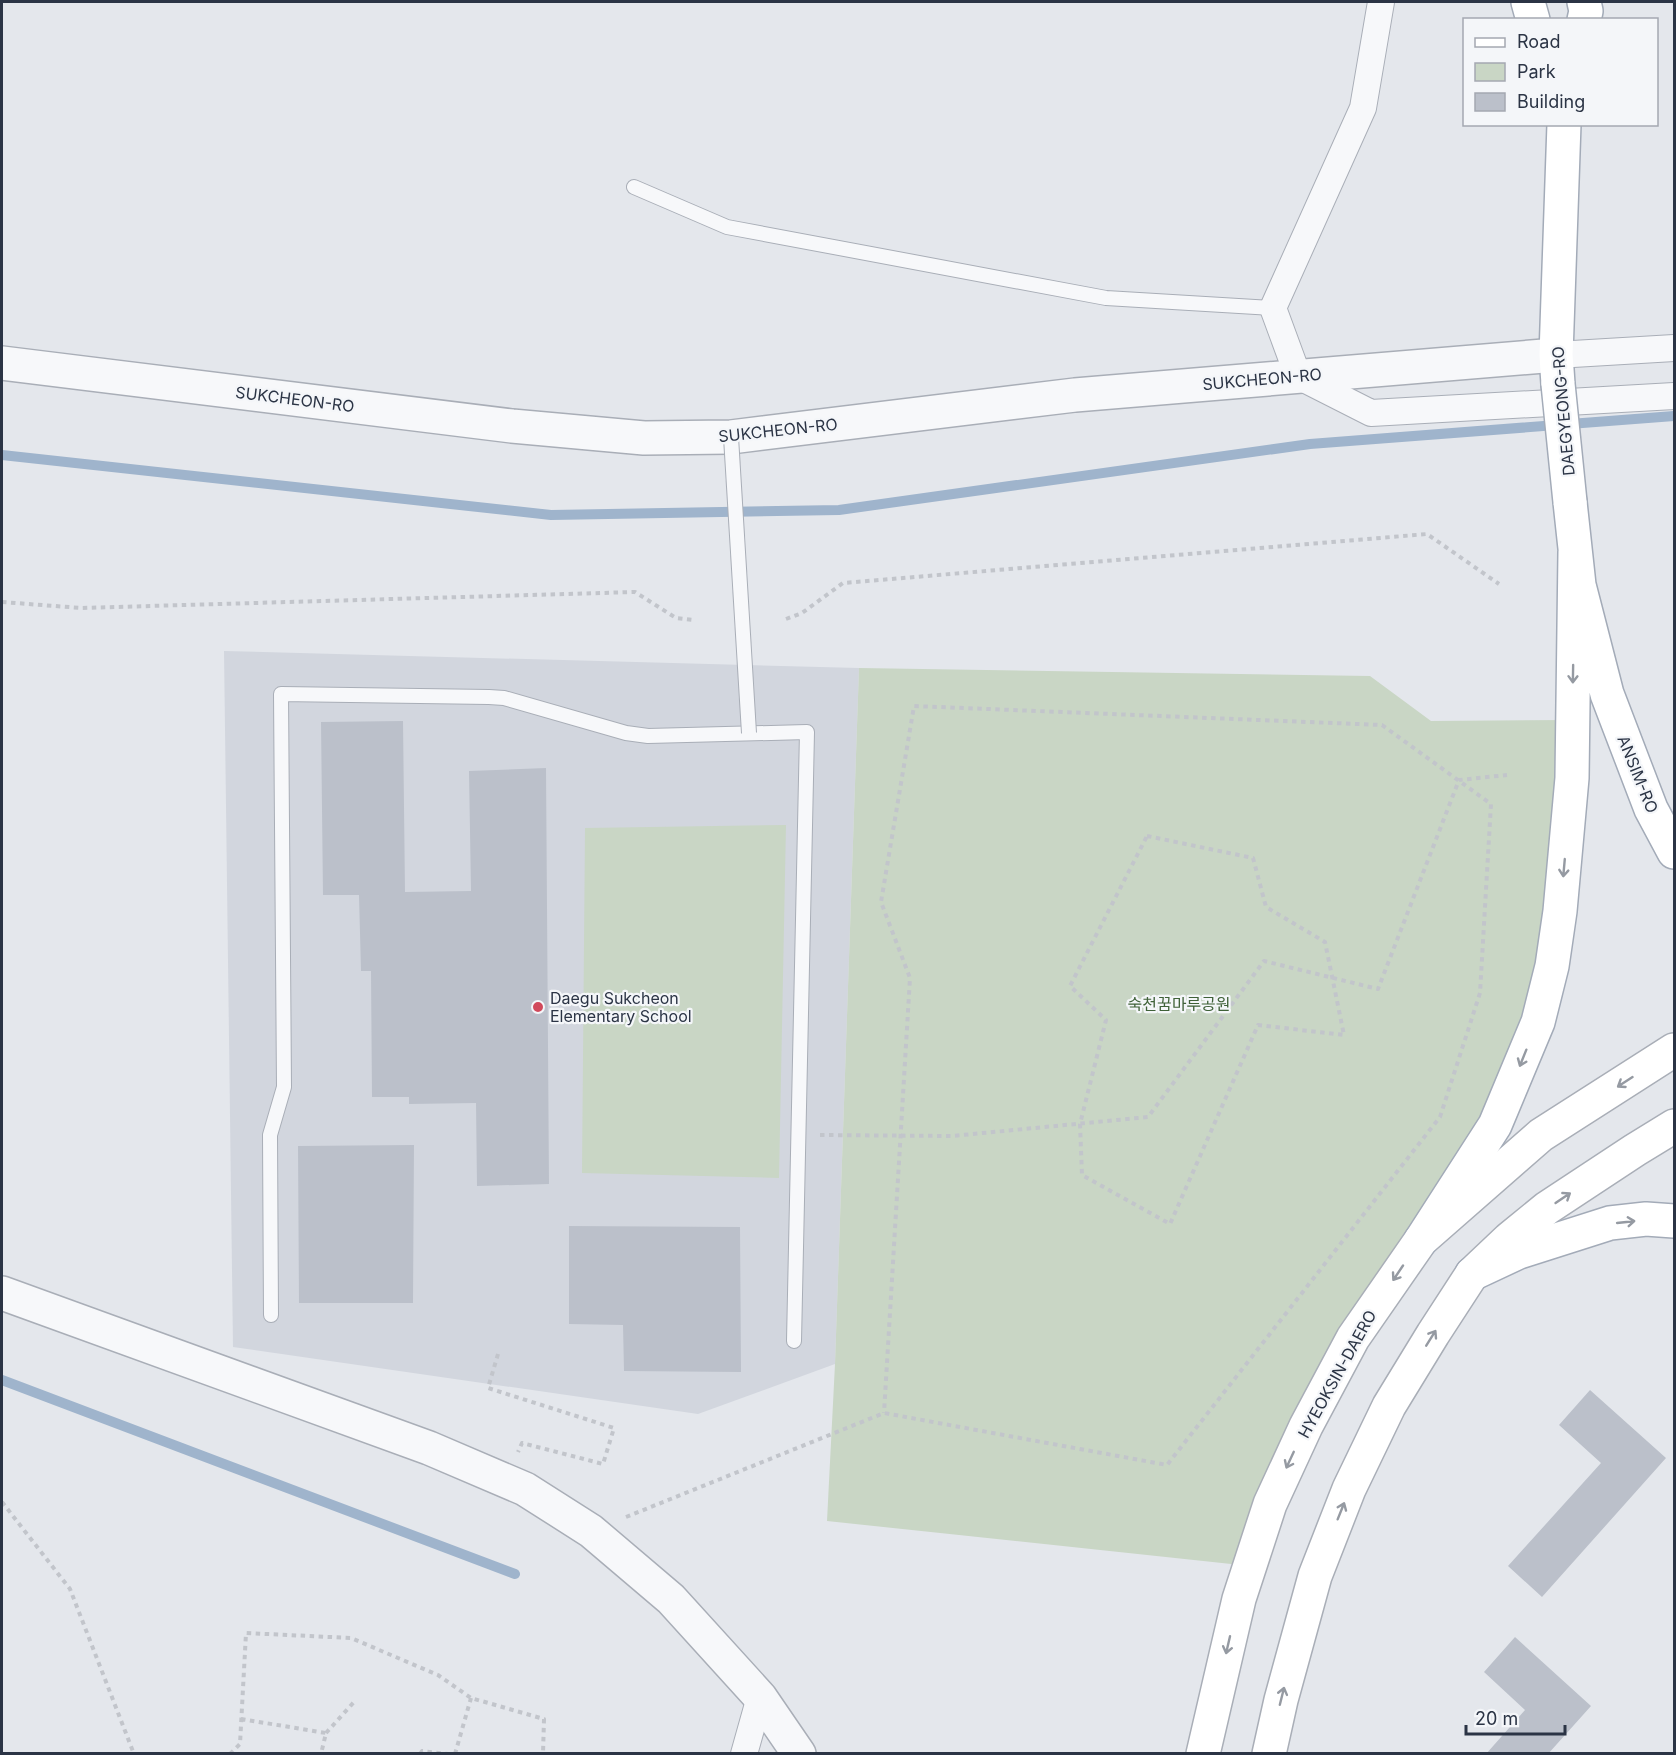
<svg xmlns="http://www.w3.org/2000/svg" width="1676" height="1755" font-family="Inter,'Noto Sans KR',sans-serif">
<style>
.built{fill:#d2d6de}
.green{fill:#c9d6c5}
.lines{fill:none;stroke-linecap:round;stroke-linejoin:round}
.stream{stroke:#9fb4cc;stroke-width:10}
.building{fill:#bbc0ca}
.service-casing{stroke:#a9aeb7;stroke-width:16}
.minor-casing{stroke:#a9aeb7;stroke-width:28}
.tertiary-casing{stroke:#a9aeb7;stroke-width:36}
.secondary-casing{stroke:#a9aeb7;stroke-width:36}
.primary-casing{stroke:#a3abb8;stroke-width:36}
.path{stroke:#c2c5cb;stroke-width:4;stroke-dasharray:4.5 4.5;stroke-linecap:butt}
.service{stroke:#f7f8fa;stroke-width:14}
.minor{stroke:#f7f8fa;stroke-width:26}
.tertiary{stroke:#f7f8fa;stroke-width:33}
.secondary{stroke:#fff;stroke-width:33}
.primary{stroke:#fff;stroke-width:33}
.service-bridge-casing{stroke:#a9aeb7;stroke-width:16;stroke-linecap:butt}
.primary-bridge-casing{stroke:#a3abb8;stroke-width:36;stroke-linecap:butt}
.service-bridge{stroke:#f7f8fa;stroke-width:14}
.primary-bridge{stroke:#fff;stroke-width:33}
.oneway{stroke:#959aa2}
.poi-dot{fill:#d1495b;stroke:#f4f6f9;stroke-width:2}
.labels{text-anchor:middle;stroke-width:4.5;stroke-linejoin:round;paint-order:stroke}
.street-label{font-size:16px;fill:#2b3445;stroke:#f4f6f9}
.poi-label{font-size:16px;fill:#2b3445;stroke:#f4f6f9;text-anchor:start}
.park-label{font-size:16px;fill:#3f6138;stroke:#f4f6f9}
</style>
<rect width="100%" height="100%" fill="#e4e7ec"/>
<path class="built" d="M224,651L859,668L835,1364L698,1414L233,1347Z"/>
<path class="green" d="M859,668L1370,676L1431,721L1573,720L1538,1022L1421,1240L1250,1566L827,1521L835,1364Z
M786,825L779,1178L582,1173L585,828Z"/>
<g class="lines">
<path class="stream" d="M2,455L551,515L839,510L1310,444L1674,416
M2,1380L515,1574"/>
</g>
<path class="building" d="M403,721L405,892L471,891L469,771L546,768L549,1184L477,1186L476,1103L409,1104V1097H372L371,971H361L359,895H323L321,722Z
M414,1145L413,1303H299L298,1146Z
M569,1226L740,1227L741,1372L624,1371L623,1325L569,1324Z
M1590,1390L1666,1458L1542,1597L1508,1566L1601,1463L1559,1425Z
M1515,1637L1591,1706L1548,1754H1486L1525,1710L1484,1672Z"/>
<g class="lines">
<defs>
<path id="service" d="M634,187L727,227L1106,298L1273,308
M271,1315L270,1135L284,1087L281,694L489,697L504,698L626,733L648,736L807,732L794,1341"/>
<path id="minor" d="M1381,2L1363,108L1273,308L1298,376L1371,413L1674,396
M1556,355L1674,348
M744,1754L760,1697"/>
<path id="tertiary" d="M2,363L512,426L644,438L731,437L1075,395L1556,355
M2,1293L429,1448L525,1489L591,1531L671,1599L760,1697L799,1754"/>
<path id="secondary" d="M1203,1754L1239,1599L1270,1504L1306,1426L1353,1338L1421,1240L1541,1135L1674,1050
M1269,1754L1281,1700L1315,1576L1349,1489L1389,1406L1433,1334L1472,1274L1509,1239L1547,1208L1635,1150L1674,1126"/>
<path id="primary" d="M1528,2L1533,20
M1584,20L1586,11L1584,2
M1558,384L1556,355L1564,124
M1570,502L1579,585L1607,694L1651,809L1674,852
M1421,1240L1495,1125L1538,1022L1552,966L1560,911L1572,778L1575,552
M1472,1274L1519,1252L1610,1223L1646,1219L1674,1221"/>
</defs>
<use href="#service" class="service-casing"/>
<use href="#minor" class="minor-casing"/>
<use href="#tertiary" class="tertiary-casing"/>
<use href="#secondary" class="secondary-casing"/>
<use href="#primary" class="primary-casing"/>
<path class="path" d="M2,602L81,608L635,592L676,618L694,620
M786,619L802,613L843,583L1427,534L1499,584
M1147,836L1253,858L1266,907L1325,942L1344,1035L1258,1025L1170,1224L1082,1175L1080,1124L1106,1020L1070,986Z
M820,1135L952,1136L1148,1117L1264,961L1378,989L1459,780L1507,775
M498,1354L488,1388L614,1428L603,1464L522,1443L518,1452
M2,1502L70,1589L134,1754
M626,1517L884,1413L1167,1465L1440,1117L1480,993L1491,804L1382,725L914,706L881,902L910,978L884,1413
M241,1719L326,1733L321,1754
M326,1733L354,1702
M230,1754L240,1744L246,1633L351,1638L438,1675L471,1698L544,1719L543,1754
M420,1754L422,1751L448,1754
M455,1754L471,1698"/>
<use href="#service" class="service"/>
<use href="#minor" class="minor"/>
<use href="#tertiary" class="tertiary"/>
<use href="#secondary" class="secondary"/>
<use href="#primary" class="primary"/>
<defs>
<path id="service-bridge" d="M731,437L749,733"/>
<path id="primary-bridge" d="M1558,384L1570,502"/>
</defs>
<use href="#service-bridge" class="service-bridge-casing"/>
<use href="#primary-bridge" class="primary-bridge-casing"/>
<use href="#service-bridge" class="service-bridge"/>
<use href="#primary-bridge" class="primary-bridge"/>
</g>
<defs><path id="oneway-shaft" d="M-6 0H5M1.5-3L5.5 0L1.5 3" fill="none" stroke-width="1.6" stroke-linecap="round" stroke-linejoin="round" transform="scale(1.5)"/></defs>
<g class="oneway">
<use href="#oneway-shaft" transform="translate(1573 674) rotate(91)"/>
<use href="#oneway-shaft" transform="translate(1564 868) rotate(95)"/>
<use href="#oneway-shaft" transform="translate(1523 1058) rotate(112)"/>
<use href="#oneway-shaft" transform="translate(1625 1082) rotate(147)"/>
<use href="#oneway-shaft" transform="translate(1563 1198) rotate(-34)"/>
<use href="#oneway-shaft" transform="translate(1626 1222) rotate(-6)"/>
<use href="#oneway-shaft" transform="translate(1398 1273) rotate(124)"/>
<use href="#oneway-shaft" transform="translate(1431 1338) rotate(-58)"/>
<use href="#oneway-shaft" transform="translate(1290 1460) rotate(115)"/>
<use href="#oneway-shaft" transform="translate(1341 1511) rotate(-68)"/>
<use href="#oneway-shaft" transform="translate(1228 1645) rotate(103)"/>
<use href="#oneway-shaft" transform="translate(1282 1696) rotate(-76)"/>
</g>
<circle class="poi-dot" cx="538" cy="1007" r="6"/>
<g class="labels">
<g class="street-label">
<text transform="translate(1262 379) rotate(-5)" y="6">SUKCHEON-RO</text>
<text transform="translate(295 399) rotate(7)" y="6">SUKCHEON-RO</text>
<text transform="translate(1563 411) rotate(-95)" y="6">DAEGYEONG-RO</text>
<text transform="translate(778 430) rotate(-6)" y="6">SUKCHEON-RO</text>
<text transform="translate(1638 774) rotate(68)" y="6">ANSIM-RO</text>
<text transform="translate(1337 1374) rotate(-61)" y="6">HYEOKSIN-DAERO</text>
</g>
<g class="poi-label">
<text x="550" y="1004">Daegu Sukcheon<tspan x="550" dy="18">Elementary School</tspan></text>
</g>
<g class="park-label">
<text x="1179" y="1010">숙천꿈마루공원</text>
</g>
</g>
<rect width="1676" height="1755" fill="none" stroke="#2b3445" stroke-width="6"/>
<rect x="1463" y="18" width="195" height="108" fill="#f4f6f9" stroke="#a4a8b1" stroke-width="1.5"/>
<rect x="1475" y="38" width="30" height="9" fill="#ffffff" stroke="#a4a8b1" stroke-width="1.5"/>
<text x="1517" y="48" font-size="18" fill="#2b3445">Road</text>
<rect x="1475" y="63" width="30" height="18" fill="#c9d6c5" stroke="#a4a8b1" stroke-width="1.5"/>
<text x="1517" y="78" font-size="18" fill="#2b3445">Park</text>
<rect x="1475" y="93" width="30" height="18" fill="#bbc0ca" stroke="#a4a8b1" stroke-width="1.5"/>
<text x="1517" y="108" font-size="18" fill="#2b3445">Building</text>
<path d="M1466 1725v9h99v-9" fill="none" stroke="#2b3445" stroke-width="3"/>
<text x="1475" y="1725" font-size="18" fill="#2b3445" stroke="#f4f6f9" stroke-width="4.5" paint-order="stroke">20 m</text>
</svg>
